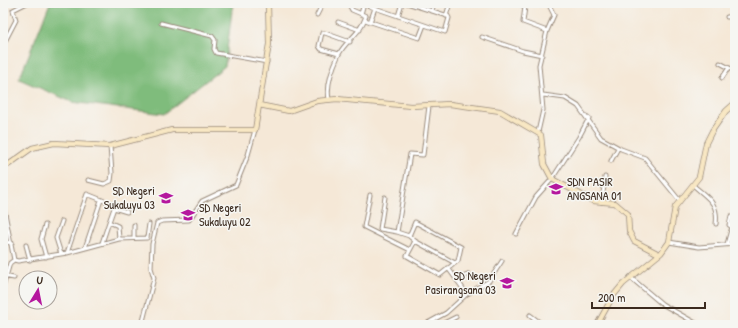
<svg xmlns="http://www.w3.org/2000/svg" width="738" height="328" font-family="'Patrick Hand',sans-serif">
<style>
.forest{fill:#7fbc7c;stroke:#5d734d}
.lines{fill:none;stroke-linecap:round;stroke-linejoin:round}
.street-casing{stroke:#98897a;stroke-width:5}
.secondary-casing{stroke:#98897a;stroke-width:6}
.street{stroke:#fff;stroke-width:3}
.secondary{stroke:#f8e7c3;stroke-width:4.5}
.labels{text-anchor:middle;stroke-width:3;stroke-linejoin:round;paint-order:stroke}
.poi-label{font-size:12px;fill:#3b2a1e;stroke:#f6f6f2;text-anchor:start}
</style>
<rect width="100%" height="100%" fill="#f6f6f2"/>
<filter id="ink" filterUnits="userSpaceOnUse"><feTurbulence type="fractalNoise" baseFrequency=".025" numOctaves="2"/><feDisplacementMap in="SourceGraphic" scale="8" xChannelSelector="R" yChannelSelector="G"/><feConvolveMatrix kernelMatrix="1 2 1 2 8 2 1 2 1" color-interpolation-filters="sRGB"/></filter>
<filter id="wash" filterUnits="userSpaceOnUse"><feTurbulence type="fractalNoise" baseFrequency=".012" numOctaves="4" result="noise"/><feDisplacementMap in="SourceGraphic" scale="16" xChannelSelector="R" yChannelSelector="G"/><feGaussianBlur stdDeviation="0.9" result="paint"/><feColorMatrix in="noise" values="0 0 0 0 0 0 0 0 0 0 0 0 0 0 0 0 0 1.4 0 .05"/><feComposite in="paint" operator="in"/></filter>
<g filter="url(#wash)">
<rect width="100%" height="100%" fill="#f5e8d7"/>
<path class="forest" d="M50,3H233L225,66L164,114L72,102L19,79Z"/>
</g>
<g filter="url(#ink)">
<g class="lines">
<defs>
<path id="street" d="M292,3L304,6
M519,3L525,7L523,22L547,31L539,65L543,110L538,132
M369,6L445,32L449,18L448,16L407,3
M432,11L434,3
M361,14L364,3
M317,15L323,3
M398,16L402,3
M446,16L450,3
M727,17L735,16
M365,20L419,38L424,25
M338,22L360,30
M370,22L375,8
M161,23L212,36L215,40L214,49L216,53L267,62
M547,31L554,15L550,7V3
M482,37L523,51L542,55
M3,45L16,20L13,10L27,3
M339,54L321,49L319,46L322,33H325L350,42
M720,63L735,71
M722,78L728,69
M543,95L565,98L578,106L601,138L621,149L645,158L680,201
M329,99C326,86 333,67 339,54C347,39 359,36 366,16L352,10L348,3
M611,161L618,148
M88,180L104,184L111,181L112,173L110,146
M693,185C707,198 719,202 716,224
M370,195L364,227L410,250
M385,197L380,229L397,232
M602,202L605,177
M3,203L14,260L18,261L67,253L119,239L147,238L149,224
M45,225L41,239L46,257
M516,234L536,197L552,179L579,137L589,118
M409,236L397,232L410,154L423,155L429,106
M134,238V225
M119,239L118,226L109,222L114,208L127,212
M415,241L455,263L440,275L407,256L415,241L409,236L415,222L461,247L458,261L455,263
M3,242L12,243
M669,242L699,247L735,244
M102,243L109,222
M727,244L732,227L729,225L731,216
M26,245L30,260
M85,248L101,200
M67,253L87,194L112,204L114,208
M61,254L56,238L62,221
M448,268L467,294
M3,276L14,278
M630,277L662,304L699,325
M458,282L468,274
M3,287L10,263L14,260
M530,315L543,325
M142,325L154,278L151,268L152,244L157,223L162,221L189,220L202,201L236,185L248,155L255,130
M424,325L446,313L467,294L489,281L502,261
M440,325L456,317"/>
<path id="secondary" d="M259,105L289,111L317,101L337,99L411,106L450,104L500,111L541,135L544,164L552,179L593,201L615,203L628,214L629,231L634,241L659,254
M3,167L8,165L32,148L54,143L110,146L172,130H255L269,44L268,3
M597,325L613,296L623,284L661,253L669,242L675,207L699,177L706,143L712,131L726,111L735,103"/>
</defs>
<use href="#street" class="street-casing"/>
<use href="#secondary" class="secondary-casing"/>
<use href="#street" class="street"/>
<use href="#secondary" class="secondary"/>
</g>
</g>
<defs>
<symbol id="school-bare" viewBox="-9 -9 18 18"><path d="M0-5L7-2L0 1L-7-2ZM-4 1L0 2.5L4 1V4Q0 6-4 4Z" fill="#b5179e" stroke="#f6f6f2" stroke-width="2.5" paint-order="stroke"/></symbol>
</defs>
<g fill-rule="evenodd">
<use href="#school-bare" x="546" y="179" width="20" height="20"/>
<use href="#school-bare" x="156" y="188" width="20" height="20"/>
<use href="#school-bare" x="178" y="205" width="20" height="20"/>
<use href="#school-bare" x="497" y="273" width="20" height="20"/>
</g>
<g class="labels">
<g class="poi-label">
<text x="567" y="186">SDN PASIR<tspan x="567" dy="14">ANGSANA 01</tspan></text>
<text x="155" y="195" text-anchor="end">SD Negeri<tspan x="155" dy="14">Sukaluyu 03</tspan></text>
<text x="199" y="212">SD Negeri<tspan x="199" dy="14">Sukaluyu 02</tspan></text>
<text x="496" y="280" text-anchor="end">SD Negeri<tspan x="496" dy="14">Pasirangsana 03</tspan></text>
</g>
</g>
<rect width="738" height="328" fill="none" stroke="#f6f6f2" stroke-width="16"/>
<g transform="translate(38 290) rotate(10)"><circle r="19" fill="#f6f6f2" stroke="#aba49d"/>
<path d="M0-3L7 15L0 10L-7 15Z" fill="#b5179e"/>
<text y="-6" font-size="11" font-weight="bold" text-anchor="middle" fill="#3b2a1e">U</text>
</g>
<path d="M592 302v6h113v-6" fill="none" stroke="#3b2a1e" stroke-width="2"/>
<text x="598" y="302" font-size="12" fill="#3b2a1e" stroke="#f6f6f2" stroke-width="3" paint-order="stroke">200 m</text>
</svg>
